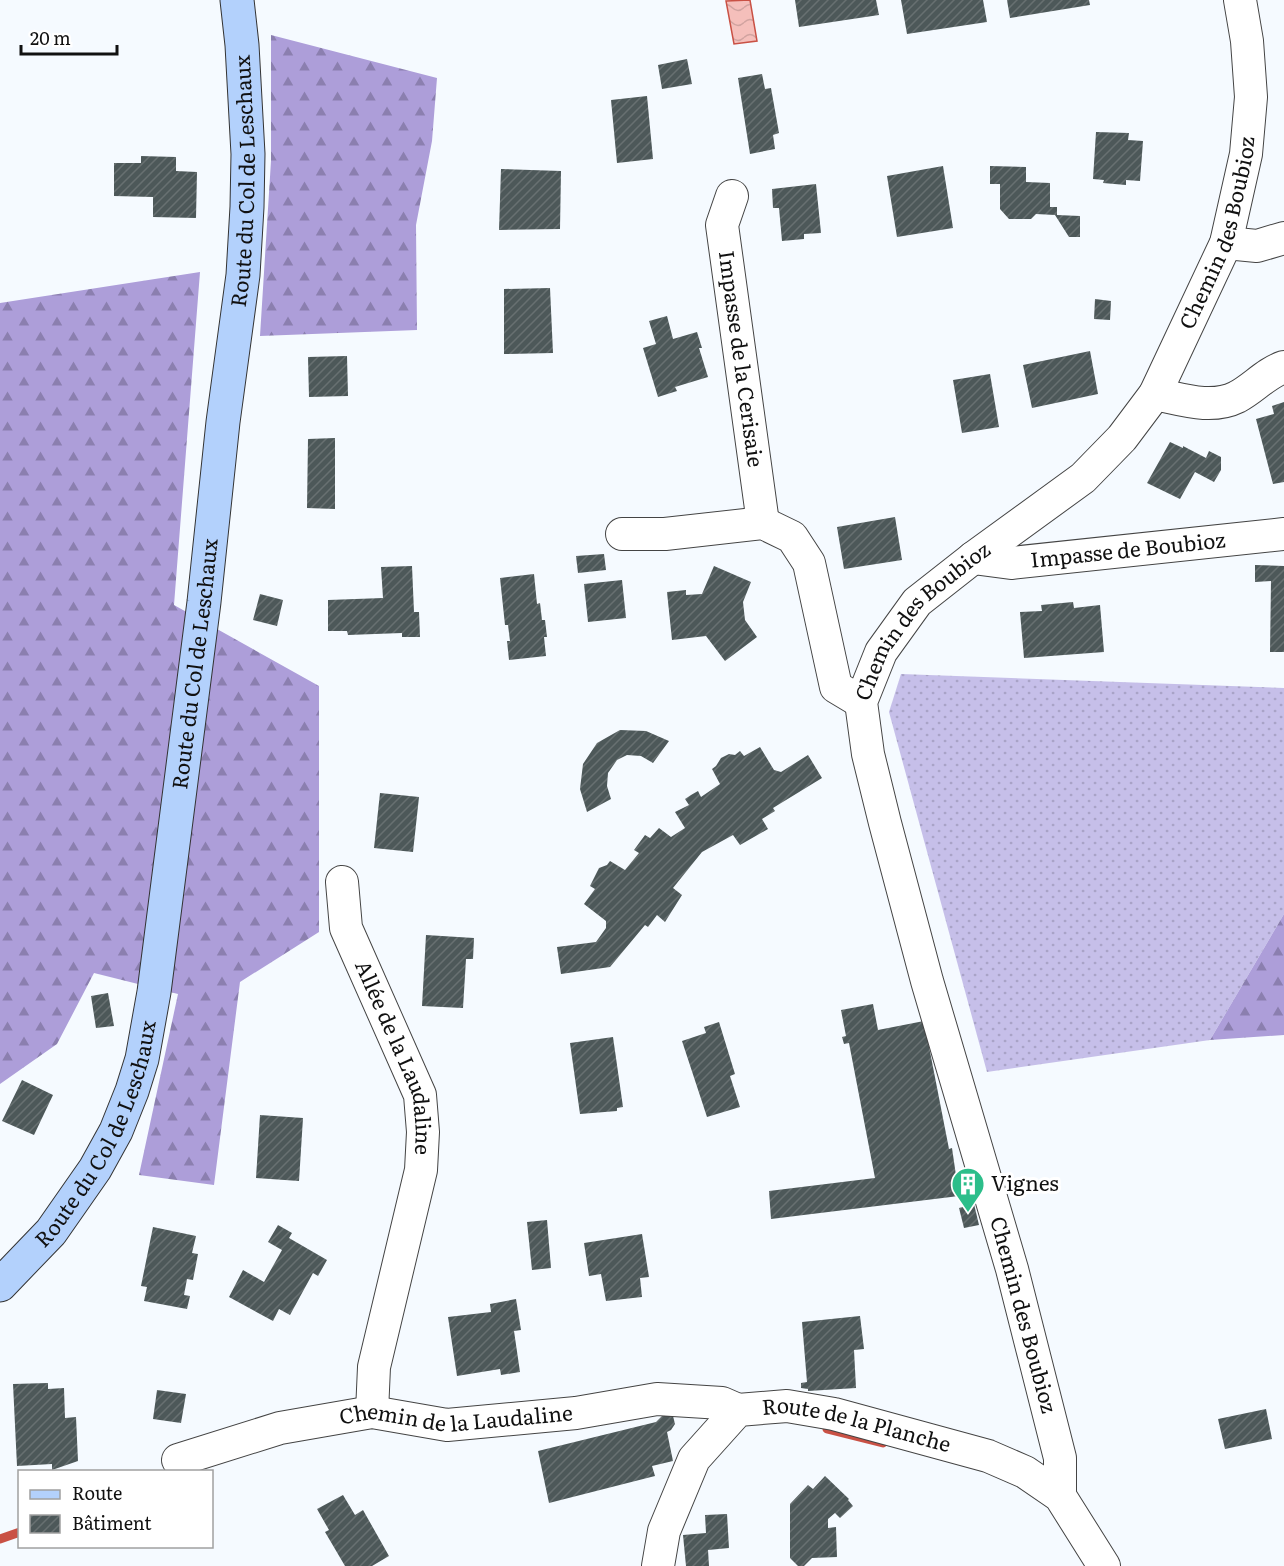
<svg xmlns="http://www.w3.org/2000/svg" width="1284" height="1566" font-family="Literata,serif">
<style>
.grass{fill:url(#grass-dots)}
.forest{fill:url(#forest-firs)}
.water{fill:url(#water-waves);stroke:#c95145;stroke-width:1.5}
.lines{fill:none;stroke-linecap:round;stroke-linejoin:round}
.stream{stroke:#c95145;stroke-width:9}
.building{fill:url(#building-hatch)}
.street-casing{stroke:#444;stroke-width:34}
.secondary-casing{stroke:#333;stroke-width:35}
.street{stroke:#fff;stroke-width:32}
.secondary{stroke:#b3d1fc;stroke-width:33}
.labels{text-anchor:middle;stroke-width:6;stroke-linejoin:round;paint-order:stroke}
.street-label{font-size:21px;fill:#111;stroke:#fff}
.poi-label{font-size:21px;fill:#111;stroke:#fff;text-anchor:start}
</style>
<defs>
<pattern id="grass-dots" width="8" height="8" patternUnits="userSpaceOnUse" patternTransform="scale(1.5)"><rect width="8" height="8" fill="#c6bfe9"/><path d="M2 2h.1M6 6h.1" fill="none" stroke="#a9a3c7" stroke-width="1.8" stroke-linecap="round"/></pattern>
<pattern id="forest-firs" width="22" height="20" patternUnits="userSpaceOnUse" patternTransform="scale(1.5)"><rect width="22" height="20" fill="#ad9ed9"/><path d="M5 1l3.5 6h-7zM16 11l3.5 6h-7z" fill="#8b7faf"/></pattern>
<pattern id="water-waves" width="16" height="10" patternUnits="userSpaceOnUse" patternTransform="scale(1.5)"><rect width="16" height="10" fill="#f5bfbb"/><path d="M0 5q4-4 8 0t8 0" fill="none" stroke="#d1a3a0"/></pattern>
<pattern id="building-hatch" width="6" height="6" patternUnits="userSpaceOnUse" patternTransform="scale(1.5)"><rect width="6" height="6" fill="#4d5859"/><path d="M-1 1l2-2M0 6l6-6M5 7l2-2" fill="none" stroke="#687071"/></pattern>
</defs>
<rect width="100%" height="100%" fill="#f5faff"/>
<path class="grass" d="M901,674L1284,688V914L1210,1040L987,1072L889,712Z"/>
<path class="forest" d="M271,35L437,78L432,141L416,225L417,330L260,336L271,161Z
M200,272L174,605L319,686V932L240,982L214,1185L139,1175L178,994L94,973L57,1044L0,1084V303Z
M1284,914V1035L1210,1040Z"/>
<path class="water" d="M750,0L757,41L734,44L726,1Z"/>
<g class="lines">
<path class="stream" d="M827,1429L883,1443
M0,1539L20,1532"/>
</g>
<path class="building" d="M795,0H876L879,15L799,27Z
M901,0H983L987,22L907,34Z
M1007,0H1089L1090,5L1010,18Z
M687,59L692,84L662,89L658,65Z
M762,74L765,89L771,88L779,133L773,135L775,149L750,154L738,78Z
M647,96L653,159L617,163L611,100Z
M1096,132L1129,133L1128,140L1143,141L1140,181L1126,180V185L1103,183L1104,180L1093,179Z
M141,156L176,157V171L197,172L196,218L153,217V197L114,196V163H141Z
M943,166L953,228L897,237L887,176Z
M990,166L1026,167V182L1050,183V207H1057V215L1080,216V237H1069L1055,215L1036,214L1031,219H1009L1000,209V184H990Z
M501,169L561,171L560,229L499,230Z
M816,184L821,233L804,234V239L782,241L779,208H773L772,189Z
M550,288L553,353L504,354V289Z
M1095,299L1111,301L1110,320L1094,319Z
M667,316L673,339L697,332L702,348H699L708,377L675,387L677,391L658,397L643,348L656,344L649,321Z
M1090,351L1098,394L1032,408L1023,365Z
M347,356L348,396L309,397L308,357Z
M990,374L999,427L962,433L953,380Z
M1284,402V482L1273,484L1256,419L1274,414L1272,406Z
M335,438V509L307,508L308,439Z
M1170,442L1183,448V446L1206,458L1209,451L1221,457V470L1214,482L1195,472L1180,499L1147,483Z
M895,517L902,560L844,569L837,527Z
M604,554L606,570L578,573L576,556Z
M1255,565L1284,566V652H1270L1271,581L1255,582Z
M412,566L414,612H419L420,637H402V633L348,635L347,631H328V600L383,598L381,567Z
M714,566L751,582L743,602L745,620L757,637L725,661L706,636L672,640L667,592L686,590V595L702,594Z
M534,574L537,604L540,603L542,620H545L547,637H544L546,656L509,660L507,641H510L508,625H505L500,578Z
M622,580L626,618L588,622L584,584Z
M260,594L283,600L277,626L253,620Z
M1073,602L1074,608L1100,605L1104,652L1024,658L1020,612L1042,611L1041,605Z
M620,730L646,731L669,741L653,763L641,756L627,755L617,760L608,773L607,786L611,799L587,812L580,789L583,764L597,743Z
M760,747L774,770L781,772L808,755L822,778L773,808L775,811L762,819L768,829L740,845L733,835L702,852L673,888L682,895L665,922L657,915L648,927L645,925L610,967L561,974L557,947L596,942L606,928V921L584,904L595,889L590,886L599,868L607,865L610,861L625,870L639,853L634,850L645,835L650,838L659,828L671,837L685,828L675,812L689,805L685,799L691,795L698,791L701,797L720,784L712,769L716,766L721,758L729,754L735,755L740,751L744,756Z
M380,793L419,797L413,852L374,848Z
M426,935L474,938L473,959H466L463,1008L422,1006Z
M108,993L114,1026L96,1028L91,996Z
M873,1004L878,1030L924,1021L949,1149L952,1148L959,1196L771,1219L769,1191L875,1178L849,1043L844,1044L842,1037L846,1036L841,1010Z
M719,1022L735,1074L730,1076L740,1107L707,1117L682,1041L706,1033L704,1027Z
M613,1037L623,1107L617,1108V1111L580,1114L570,1043Z
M22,1080L53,1095L34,1135L2,1121Z
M260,1115L303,1118L299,1181L256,1178Z
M974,1204L979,1225L964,1228L959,1208Z
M547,1220L551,1268L532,1270L527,1222Z
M278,1225L292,1233L289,1238L327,1260L318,1276L313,1273L290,1315L279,1309L273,1321L229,1297L243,1270L264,1282L282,1250L268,1242Z
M153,1227L196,1236L192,1253L198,1254L193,1280L187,1279L184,1295L190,1296L187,1309L144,1301L147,1287L141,1286Z
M642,1234L649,1277L640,1278L642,1297L606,1301L601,1274L589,1276L584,1243Z
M516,1299L521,1330L514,1331L520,1372L501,1375L500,1369L457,1376L448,1317L491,1312L490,1304Z
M860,1316L864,1349L854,1350L856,1388L808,1391V1389L801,1388V1383L807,1382L802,1322Z
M48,1383V1389L64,1388L65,1418L76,1417L78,1461L52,1470V1464L17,1466L13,1384Z
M157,1390L186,1394L181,1423L153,1419Z
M1266,1409L1272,1439L1225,1449L1218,1419Z
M666,1412L673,1416L675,1424L671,1430L667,1432L673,1461L652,1466L655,1476L549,1503L538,1451L656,1422Z
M825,1476L849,1499L848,1500L853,1506L840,1518L835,1513L828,1519V1528L836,1527L837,1557L812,1558L804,1566H798L790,1558V1504L808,1485L813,1489Z
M343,1495L355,1515L363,1510L389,1556L372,1566H345L325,1532L329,1530L317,1509Z
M727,1514L729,1548L708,1550L709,1566H686L683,1535L706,1533L705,1515Z"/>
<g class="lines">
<defs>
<g id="street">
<path id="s1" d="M732,196L722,225L763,523"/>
<path d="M1226,243L1257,246L1284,238"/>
<path d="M1155,394C1181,399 1211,410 1237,397C1254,388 1266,373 1284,367"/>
<path d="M622,534H665L763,523L792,537L809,563L836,687L861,702"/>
<path id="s2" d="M973,558L1011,563L1284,534"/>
<path id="s3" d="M342,882L346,928L420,1095L423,1132L421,1170L374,1367L372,1412"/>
<path id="s4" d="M178,1460L280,1428L372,1412L447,1425L576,1413L657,1399L722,1403L738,1410"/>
<path id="s5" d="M1060,1496V1458L1012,1269L927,981L885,823L868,754L861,702L881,652L917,602L973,558L1083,478L1122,438L1155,394L1226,243L1246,154L1251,97L1247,41L1240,0"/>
<path id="s6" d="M658,1566L664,1531L694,1459L738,1410L787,1406L834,1414L988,1456L1025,1472L1060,1496L1104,1566"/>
</g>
<g id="secondary">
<path id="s7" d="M0,1285L51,1232L95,1169L116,1131L132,1091L142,1059L154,992L204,602L223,422L243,275L247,207L248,154L242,45L237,0"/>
</g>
</defs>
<use href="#street" class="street-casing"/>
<use href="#secondary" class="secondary-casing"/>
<use href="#street" class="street"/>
<use href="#secondary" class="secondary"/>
</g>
<defs>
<symbol id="building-pin" viewBox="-11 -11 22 30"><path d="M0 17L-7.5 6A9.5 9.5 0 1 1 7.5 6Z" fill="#2cbe8a" stroke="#fff"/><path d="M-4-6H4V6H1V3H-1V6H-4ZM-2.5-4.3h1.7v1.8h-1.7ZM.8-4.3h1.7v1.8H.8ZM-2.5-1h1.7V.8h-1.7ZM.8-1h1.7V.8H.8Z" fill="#fff"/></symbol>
</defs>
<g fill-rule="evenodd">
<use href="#building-pin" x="949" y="1165" width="38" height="52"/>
</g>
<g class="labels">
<g class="street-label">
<text dy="7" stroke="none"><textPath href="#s7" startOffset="1155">Route du Col de Leschaux</textPath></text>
<text dy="7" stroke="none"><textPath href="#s5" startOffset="1428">Chemin des Boubioz</textPath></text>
<text dy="7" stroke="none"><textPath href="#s1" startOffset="166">Impasse de la Cerisaie</textPath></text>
<text dy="7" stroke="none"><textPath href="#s2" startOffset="156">Impasse de Boubioz</textPath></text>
<text dy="7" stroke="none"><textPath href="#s5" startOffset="924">Chemin des Boubioz</textPath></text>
<text dy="7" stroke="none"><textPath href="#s7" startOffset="669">Route du Col de Leschaux</textPath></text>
<text dy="7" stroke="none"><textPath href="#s3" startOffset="186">Allée de la Laudaline</textPath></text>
<text dy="7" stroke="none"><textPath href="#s7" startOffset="183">Route du Col de Leschaux</textPath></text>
<text transform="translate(1023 1315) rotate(75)" y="7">Chemin des Boubioz</text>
<text dy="7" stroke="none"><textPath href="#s4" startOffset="285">Chemin de la Laudaline</textPath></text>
<text dy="7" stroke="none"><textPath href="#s6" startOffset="300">Route de la Planche</textPath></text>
</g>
<g class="poi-label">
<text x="991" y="1191">Vignes</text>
</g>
</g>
<rect x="18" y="1470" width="195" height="78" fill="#ffffff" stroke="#a0a0a0" stroke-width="1.5"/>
<rect x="30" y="1490" width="30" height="9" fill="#b3d1fc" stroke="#a0a0a0" stroke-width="1.5"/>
<text x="72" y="1500" font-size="18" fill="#111111">Route</text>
<rect x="30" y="1515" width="30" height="18" fill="url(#building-hatch)" stroke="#a0a0a0" stroke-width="1.5"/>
<text x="72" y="1530" font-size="18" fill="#111111">Bâtiment</text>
<path d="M21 45v9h96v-9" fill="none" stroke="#111111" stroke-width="3"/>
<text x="30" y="45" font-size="18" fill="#111111" stroke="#ffffff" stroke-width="4.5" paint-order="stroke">20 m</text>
</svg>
